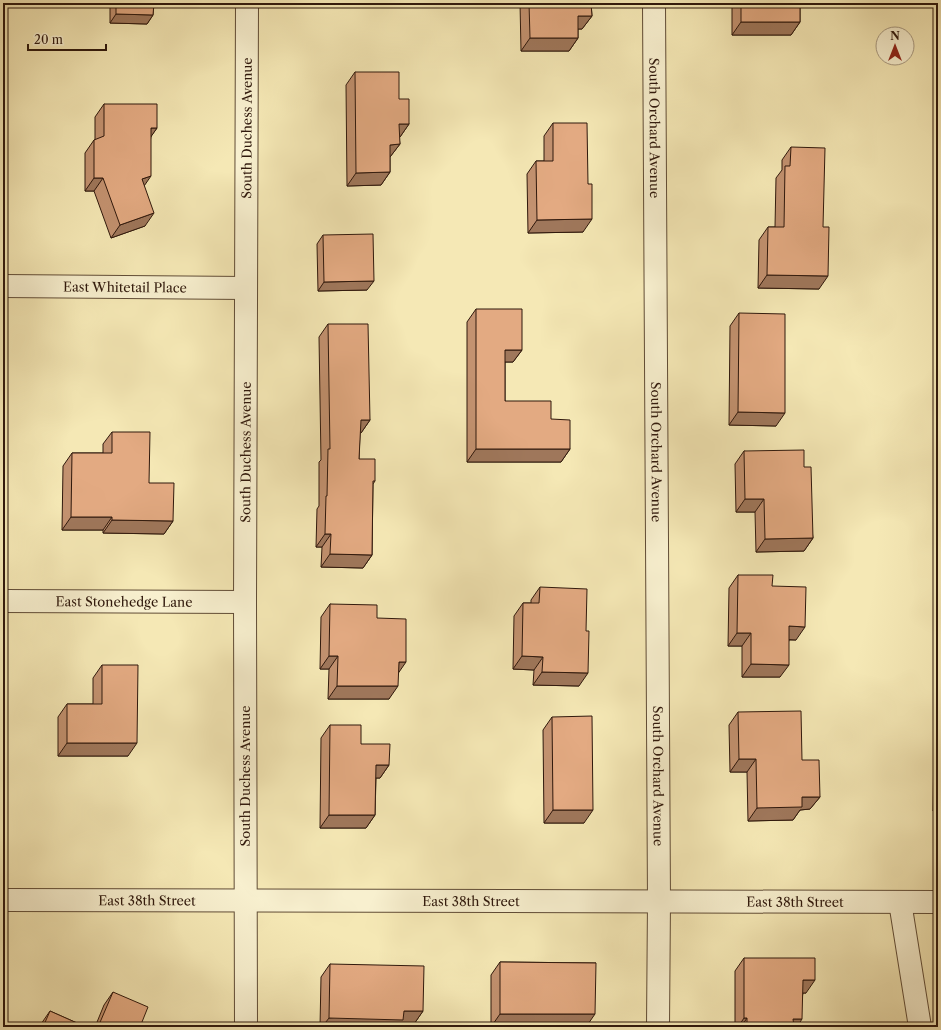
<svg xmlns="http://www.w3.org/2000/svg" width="941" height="1030" font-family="'Libre Caslon Text',serif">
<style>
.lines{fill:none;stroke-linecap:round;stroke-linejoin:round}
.street-casing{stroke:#604c36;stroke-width:24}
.street{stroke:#f8f0cf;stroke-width:22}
.wall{fill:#c39270;stroke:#2f180c}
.shaded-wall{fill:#9f775b;stroke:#2f180c}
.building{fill:#e3aa82;stroke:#2f180c}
.labels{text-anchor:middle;stroke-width:3.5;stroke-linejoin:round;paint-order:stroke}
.street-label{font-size:13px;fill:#2f180c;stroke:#f8f0cf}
</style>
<rect width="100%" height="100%" fill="#f5e8b5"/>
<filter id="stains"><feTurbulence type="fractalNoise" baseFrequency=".005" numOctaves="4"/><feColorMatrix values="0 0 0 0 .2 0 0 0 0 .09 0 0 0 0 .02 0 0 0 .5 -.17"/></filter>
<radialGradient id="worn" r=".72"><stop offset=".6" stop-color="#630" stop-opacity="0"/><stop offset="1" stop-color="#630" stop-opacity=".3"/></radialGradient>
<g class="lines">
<defs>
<g id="street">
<path id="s1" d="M654,3L659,901L658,1027"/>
<path id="s2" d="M3,286L246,288"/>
<path id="s3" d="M3,601L245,602"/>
<path id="s4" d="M3,900L938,902"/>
<path d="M900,902L920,1027"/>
<path id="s5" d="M246,1027L245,602L247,3"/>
</g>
</defs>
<use href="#street" class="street-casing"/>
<use href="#street" class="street"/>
</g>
<path class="wall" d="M110,3H154L153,15L147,24L110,23Z
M520,3H591L592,16L582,29H578V38L569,51H521Z
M732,3H800V22L791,35H732Z
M938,53V94H935V57Z
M355,72L399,99L409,124L400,137H399L400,144L390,157V172L381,185L347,186L346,85Z
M104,104L157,128L151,136L144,186L145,226L111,238L94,191H85V153L94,140H95V117Z
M553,123L588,184L583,232L528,233L527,174L536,161H544V136Z
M791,147L819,289L758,288L759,240L768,227H775L776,178L782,170V160Z
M323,235L367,290L318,291L317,244Z
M476,309L522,350L513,362H505V401L551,419L570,449L561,462H467V322Z
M739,313L776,426L729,425L730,326Z
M328,324L370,420L361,433H360L359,459L375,481L373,484L372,555L363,568L321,567L322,547H316L317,509L319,506V462L321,460L319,337Z
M938,349V443H935L934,402L938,397L937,350Z
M112,432L149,483L173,521L164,534L103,533V530H62L63,466L72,453H103V444Z
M744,451L804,467L813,538L804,551L756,552L755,512H736L735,464Z
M738,575L772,586L796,640H789L780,677H742V646H728L729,588Z
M540,587L579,686L533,685L534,670L513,669L514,616L523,603H531V600Z
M330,604L377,618L398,673L389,699H328L329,669H320L321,617Z
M102,665L128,756H58V717L67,704H93V678Z
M738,712L802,760L820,797L810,809L800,810L793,820L748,821L747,772H730L729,725Z
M552,717L584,823H544L543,730Z
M330,725L361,744L389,765L380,778H376L375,815L366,828H320L321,738Z
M938,734V825H936V811H933L934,740Z
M744,958L806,993H803L797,1027H735V971Z
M500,962L596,963L491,1027V975Z
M330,964L423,1011L414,1024H400L398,1027H320L321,977Z
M113,992L140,1027H95L104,1005Z
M50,1011L86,1027H40L41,1024Z"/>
<path class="shaded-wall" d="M116,14L153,15L147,24L110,23Z
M578,16H592L582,29H569Z
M741,22H800L791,35H732Z
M530,38H578L569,51H521Z
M938,89V94H935Z
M399,124H409L400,137H390Z
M151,128H157L148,141Z
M400,144L390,157L381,158L390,145Z
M390,172L381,185L347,186L356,173Z
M151,176L142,189V179Z
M94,178H103L94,191H85Z
M154,213L145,226L111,238L120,225Z
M592,219L583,232L528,233L537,220Z
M767,275L828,276L819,289L758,288Z
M374,281L367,290L318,291L324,282Z
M505,350H522L513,362H496Z
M738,412L785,413L776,426L729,425Z
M361,420H370L361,433H352Z
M938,438V443H935Z
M476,449H570L561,462H467Z
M745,499H764L755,512H736Z
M71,517H112L103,530H62Z
M112,520L173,521L164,534L103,533Z
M325,534H331L322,547H316Z
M813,538L804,551L756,552L765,539Z
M330,554L372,555L363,568L321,567Z
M789,626L805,627L796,640L780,639Z
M737,633H751L742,646H728Z
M329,656H338L329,669H320Z
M522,656L543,657L534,670L513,669Z
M399,662H406L397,675Z
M751,664L789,665L780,677H742Z
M542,672L588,673L579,686L533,685Z
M337,686H398L389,699H328Z
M67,743H137L128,756H58Z
M739,759H756L747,772H730Z
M376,765H389L380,778H367Z
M802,797H820L810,809L800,810L793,820L748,821L757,808Z
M938,804V809L936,811H933Z
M553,810H593L584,823H544Z
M329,815H375L366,828H320Z
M803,980H815L806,993H794Z
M404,1011H423L414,1024H400L398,1027H322L329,1018Z
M500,1014H595L586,1027H491Z
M744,1018H747L741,1027H738Z
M793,1019H802L797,1027H788Z"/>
<path class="building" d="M116,3H154L153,15L116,14Z
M529,3H591L592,16H578V38H530Z
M741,3H800V22H741Z
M355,72H399V99H409V124H399L400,144L390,145V172L356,173Z
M104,104H157V128H151V176L142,179L154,213L120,225L103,178H94V140L104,136Z
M553,123H587L588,184H592V219L537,220L536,161H553Z
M791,147L825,148L823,227H829L828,276L767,275L768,227H784L785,166H790Z
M373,234L374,281L324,282L323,235Z
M476,309H522V350H505V401H551V419L570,420V449H476Z
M739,313L785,314V413L738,412Z
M328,324H368L370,420H361L359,459H375V481H373L372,555L330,554L331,534H325L326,496H327L328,449H330Z
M112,432H150L149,483H174L173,521L112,520V517H71L72,453H112Z
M804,450V467H811L813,538L765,539L764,499H745L744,451Z
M738,575H773L772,586L806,587L805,627L789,626V665L751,664V633H737Z
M540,587L587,589L586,631H589L588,673L542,672L543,657L522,656L523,603H539Z
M330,604L377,605V618L406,619V662H399L398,686H337L338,656H329Z
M102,665H138L137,743H67V704H102Z
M801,711L802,760H819L820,797H802V807L757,808L756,759H739L738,712Z
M592,716L593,810H553L552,717Z
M330,725H361V744H390L389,765H376L375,815H329Z
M744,958H815V980H803L802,1019H793L794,1027H747V1018H744Z
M500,962L596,963L595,1014H500Z
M330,964L424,966L423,1011H404L403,1020L329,1018Z
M113,992L148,1007L140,1027H98Z
M50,1011L86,1027H43Z"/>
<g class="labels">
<g class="street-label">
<text dy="5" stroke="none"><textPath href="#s5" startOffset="899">South Duchess Avenue</textPath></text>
<text dy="5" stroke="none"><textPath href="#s1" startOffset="125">South Orchard Avenue</textPath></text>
<text dy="5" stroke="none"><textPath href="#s2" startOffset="122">East Whitetail Place</textPath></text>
<text dy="5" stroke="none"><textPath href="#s5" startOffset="575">South Duchess Avenue</textPath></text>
<text dy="5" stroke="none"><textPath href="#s1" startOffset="449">South Orchard Avenue</textPath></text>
<text dy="5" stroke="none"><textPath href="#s3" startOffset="121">East Stonehedge Lane</textPath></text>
<text transform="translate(245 776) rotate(-90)" y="5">South Duchess Avenue</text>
<text dy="5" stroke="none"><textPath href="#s1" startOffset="773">South Orchard Avenue</textPath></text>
<text dy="5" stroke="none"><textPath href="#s4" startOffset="144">East 38th Street</textPath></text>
<text dy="5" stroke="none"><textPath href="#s4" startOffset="468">East 38th Street</textPath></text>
<text dy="5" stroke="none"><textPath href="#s4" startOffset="792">East 38th Street</textPath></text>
</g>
</g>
<rect width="941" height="1030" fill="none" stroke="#f5e8b5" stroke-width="16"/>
<rect x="4" y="4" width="933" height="1022" fill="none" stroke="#2f180c" stroke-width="2"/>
<rect x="8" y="8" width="925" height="1014" fill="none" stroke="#2f180c"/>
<g transform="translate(895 46)"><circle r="19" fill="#f8f0cf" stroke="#a89a81"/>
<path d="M0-3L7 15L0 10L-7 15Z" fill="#8f2418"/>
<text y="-6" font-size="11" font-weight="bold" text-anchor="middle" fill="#2f180c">N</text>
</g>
<path d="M28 44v6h78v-6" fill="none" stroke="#2f180c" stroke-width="2"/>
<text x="34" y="44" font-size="12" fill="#2f180c" stroke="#f8f0cf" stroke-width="3" paint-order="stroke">20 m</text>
<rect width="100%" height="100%" filter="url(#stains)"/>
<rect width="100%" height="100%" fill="url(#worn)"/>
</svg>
